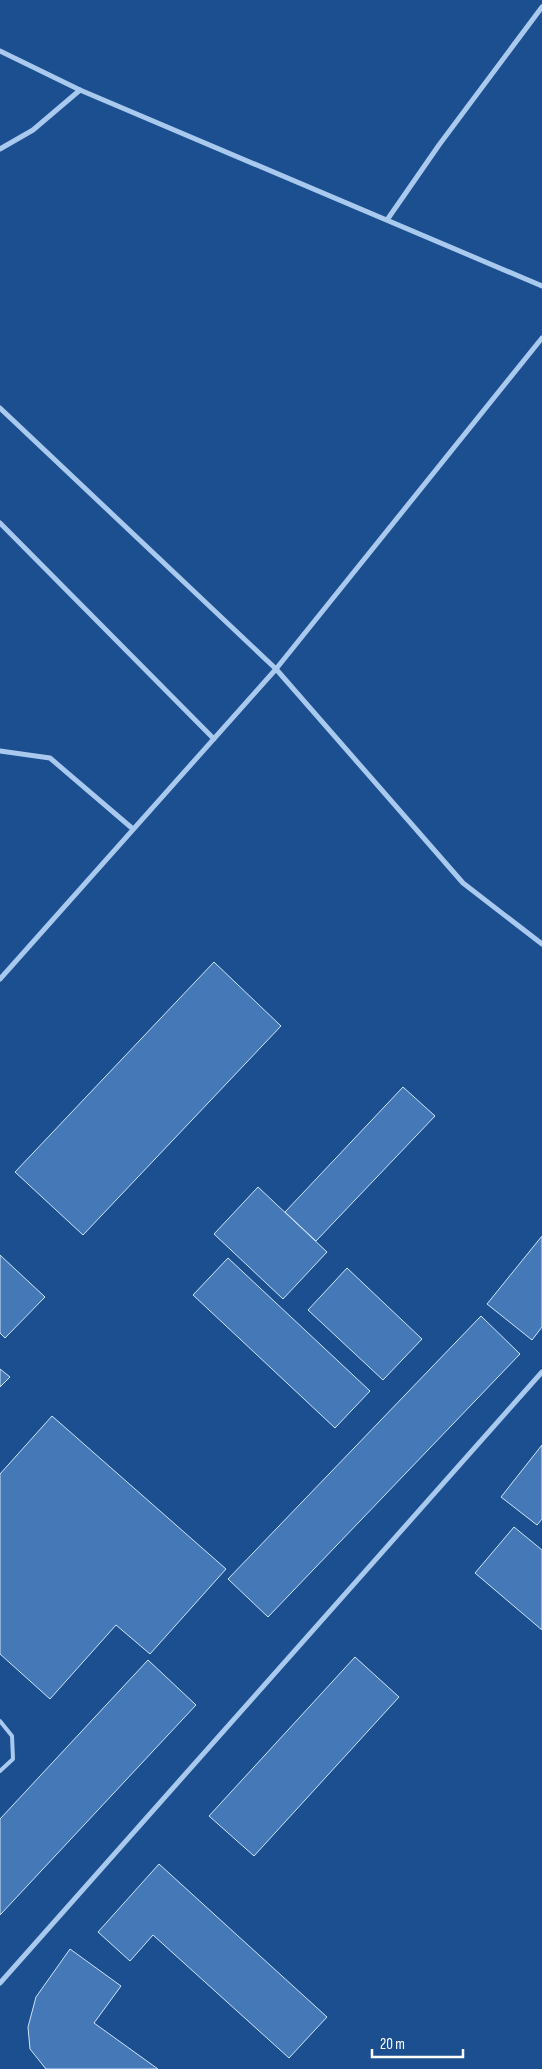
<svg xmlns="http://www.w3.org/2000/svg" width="542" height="2069" font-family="'Sofia Sans Condensed',sans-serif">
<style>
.building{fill:#4478b7;stroke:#cfe3fa}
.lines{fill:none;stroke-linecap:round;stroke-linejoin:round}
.service{stroke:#a9c9ee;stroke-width:4}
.minor{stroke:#a9c9ee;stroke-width:5}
</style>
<rect width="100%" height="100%" fill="#1b4f8f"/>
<path class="building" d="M214,962L281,1026L83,1235L15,1172Z
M403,1087L435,1116L316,1241L285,1212Z
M258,1187L327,1252L283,1299L214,1234Z
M542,1236V1327L532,1340L487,1304Z
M0,1255L45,1297L5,1338L0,1333Z
M228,1258L370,1391L335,1428L193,1295Z
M347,1268L422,1339L383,1380L308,1310Z
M481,1316L520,1354L268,1617L228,1579Z
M0,1369L10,1377L0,1387Z
M52,1416L226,1569L150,1654L116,1625L50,1699L0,1654V1474Z
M542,1445V1519L537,1525L501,1497Z
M514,1527L542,1550V1630L475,1573Z
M355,1657L399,1697L254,1856L209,1816Z
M148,1660L196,1705L0,1915V1819Z
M159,1864L327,2017L289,2058L153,1935L130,1961L98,1932Z
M70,1949L121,1986L94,2023L158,2069H46L30,2049L28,2027L36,1997Z"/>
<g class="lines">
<path class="service" d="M0,1721L12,1736L13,1759L0,1771"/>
<path class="minor" d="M0,51L80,90L542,286
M0,149L33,130L80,90
M387,220L439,145L542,7
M0,408L276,669L463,883L542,944
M0,523L214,739
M0,751L50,758L133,829
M0,979L276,669L542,338
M0,1983L542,1372"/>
</g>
<path d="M372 2049v8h91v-8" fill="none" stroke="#ffffff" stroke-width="2.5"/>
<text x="380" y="2049" font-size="15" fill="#ffffff" stroke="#1b4f8f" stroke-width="4" paint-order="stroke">20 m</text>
</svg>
